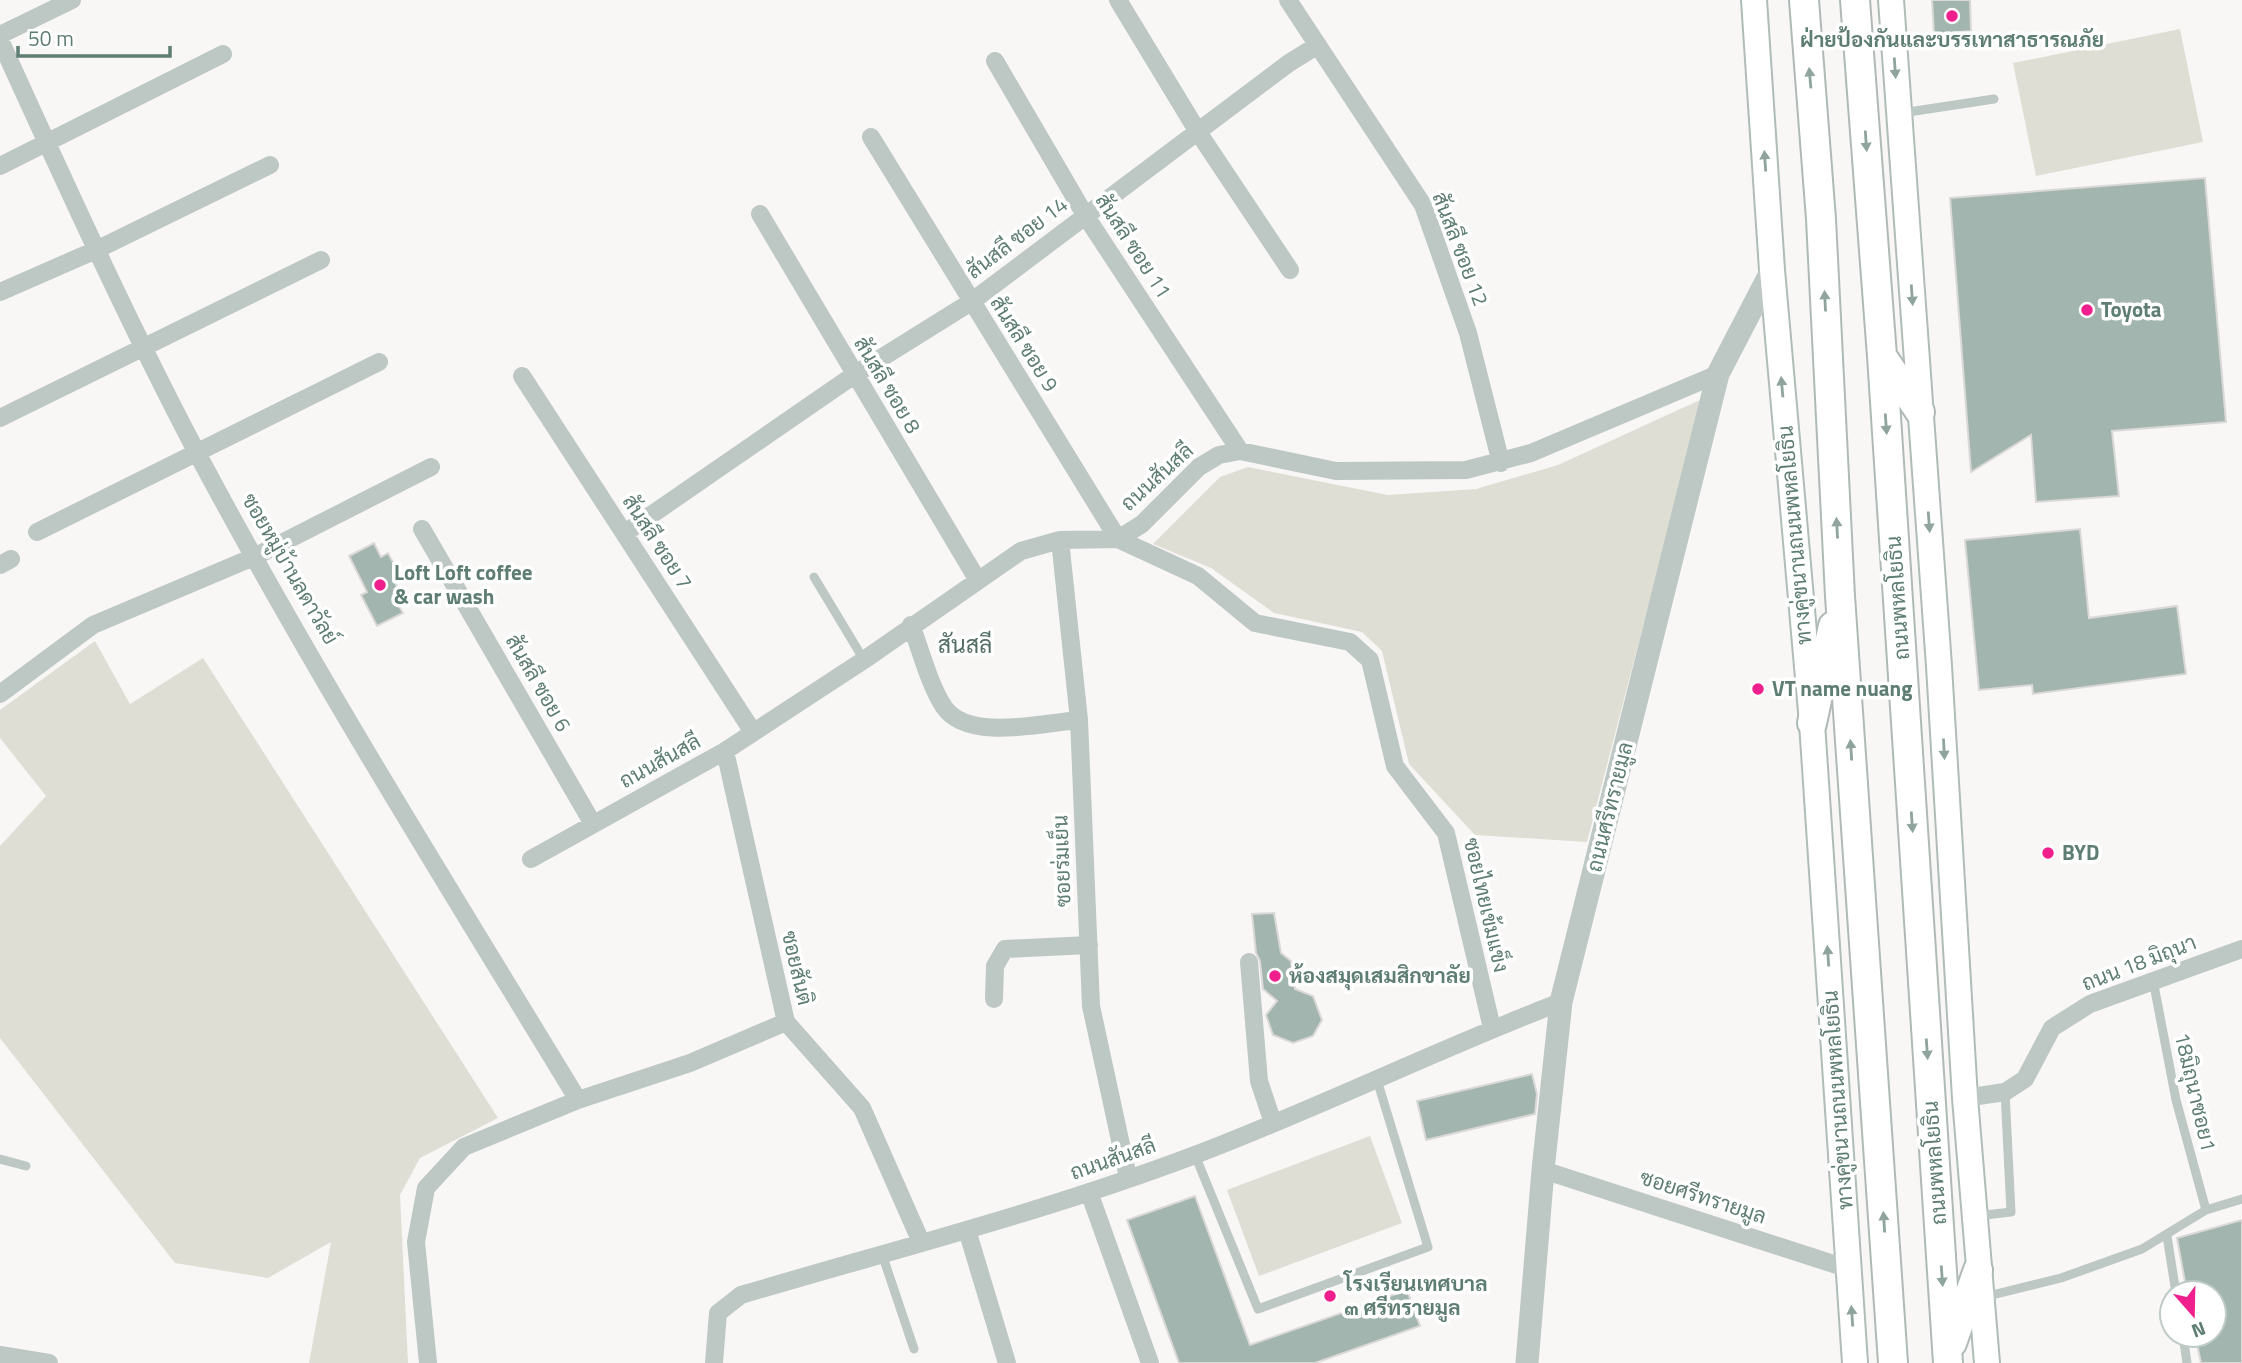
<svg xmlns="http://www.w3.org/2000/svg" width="2242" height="1363" font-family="'Titillium Web',Sarabun,sans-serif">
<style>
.green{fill:#deded5}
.building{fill:#a3b5af;stroke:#dbd9d8;stroke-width:2}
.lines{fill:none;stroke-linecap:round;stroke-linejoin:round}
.secondary-casing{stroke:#afbcb8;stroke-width:28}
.primary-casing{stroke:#afbab7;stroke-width:32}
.service{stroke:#bdc7c4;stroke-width:9}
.minor{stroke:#bdc7c4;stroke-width:18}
.tertiary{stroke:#bdc7c4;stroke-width:23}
.secondary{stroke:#fff;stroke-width:24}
.primary{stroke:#fff;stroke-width:28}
.oneway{fill:#8ea49d}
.poi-dot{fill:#ef208d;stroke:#fff;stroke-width:2.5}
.labels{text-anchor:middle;stroke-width:7;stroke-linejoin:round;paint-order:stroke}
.poi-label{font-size:21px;font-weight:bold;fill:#5e7d73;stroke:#fff;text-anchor:start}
.street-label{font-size:21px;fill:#5e7d73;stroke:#fff}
.neighbourhood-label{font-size:23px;fill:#546e66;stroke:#fff}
</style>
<rect width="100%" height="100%" fill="#f9f7f6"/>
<path class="green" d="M2180,29L2203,142L2036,176L2013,63Z
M1702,399L1587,842L1475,835L1409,764L1382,651L1362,632L1274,613L1211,568L1153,544L1220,477L1248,467L1388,495L1476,489L1558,465Z
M95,641L130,704L203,658L498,1118L420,1158L400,1195L408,1363H309L331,1242L268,1278L175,1263L0,1038V846L46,796L0,738V710Z
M1370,1136L1402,1223L1259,1276L1227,1190Z"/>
<path class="building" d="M1932,0H1970L1971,31L1934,34Z
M2205,178L2226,422L2112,431L2119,496L2036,502L2031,435L1971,472L1950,198Z
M2080,529L2089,618L2177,606L2186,674L2033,694L2032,685L1979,690L1965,540Z
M374,543L381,557L388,553L400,575L393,579L400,592L393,595L403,613L377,626L361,595L367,592L349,556Z
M1274,913L1281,953L1291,961L1295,989L1313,996L1322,1020L1313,1036L1293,1043L1273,1035L1266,1015L1277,1001L1263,989L1260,961L1256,953L1252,914Z
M1532,1074L1537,1094L1535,1114L1426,1140L1417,1101Z
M1195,1196L1250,1345L1407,1290L1420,1326L1315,1363H1179L1127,1220Z
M2242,1220V1363H2201L2195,1335H2214V1293H2187L2177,1238Z"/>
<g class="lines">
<defs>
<path id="secondary" d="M1754,0L1772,270L1812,723L1855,1363
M1891,0L1939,666L1965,1098L1987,1363"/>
<path id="primary" d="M1804,0L1821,219L1840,596L1893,1363
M1855,0L1882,356L1948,1363
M1882,356L1920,412
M1812,723L1833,626
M1952,1343L1978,1270"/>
</defs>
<use href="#secondary" class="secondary-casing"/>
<use href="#primary" class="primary-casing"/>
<path class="service" d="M1902,113L1994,99
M814,577L864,660
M2153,980L2176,1100L2206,1210
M1195,1155L1258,1309L1428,1247L1377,1080
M0,1159L26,1166
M1976,1216L2011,1212L2005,1092
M2167,1236L2176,1293
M882,1254L914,1349
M1984,1297L2061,1278L2142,1249L2206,1210L2242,1199
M2183,1335L2187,1363"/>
<path class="minor" d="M1118,0L1198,132L1290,270
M1288,0L1423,205L1468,333L1501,463
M0,35L72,0
M0,40C63,178 125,316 196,451C314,673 448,886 578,1100
M995,61L1085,215L1240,451
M871,137L1118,539L1198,576L1255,623L1350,642L1370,660L1395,766L1446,833L1492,1028
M0,166L223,54
M760,214L977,579
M0,292L96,250L270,165
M522,376L753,732
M0,418L321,260
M422,529L593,824
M37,532L379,362
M625,533L854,375L971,302L1289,63L1318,45
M1060,540L1079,720L1091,1006L1128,1177
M0,565L11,559
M911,625C921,651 929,684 944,707C968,742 1042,723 1079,720
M0,694L93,625L256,556L431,467
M725,751L786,1022L862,1108L921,1242
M531,859L725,751L864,660L1021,551L1060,540L1118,539L1142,524L1199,467L1219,455L1240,451L1336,471L1466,470L1531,453L1718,374
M1249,962L1259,1081L1273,1123
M994,999L995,966L1005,949L1089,945
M1965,1098L2005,1092L2025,1079L2052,1028L2090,1004L2242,949
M1543,1170L1849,1269
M1089,1192L1150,1363
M967,1230L1007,1363
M0,1355L49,1363
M428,1363L416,1242L426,1188L464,1147L578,1100L690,1063L786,1022
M714,1363L718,1313L741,1295C893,1250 1047,1211 1195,1155C1319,1108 1438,1049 1561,1002"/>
<path class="tertiary" d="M1527,1363L1543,1170L1561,1002L1718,374L1772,270"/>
<use href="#secondary" class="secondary"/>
<use href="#primary" class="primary"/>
</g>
<defs><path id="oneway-solid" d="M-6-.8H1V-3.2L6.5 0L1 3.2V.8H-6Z" transform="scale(1.75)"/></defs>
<g class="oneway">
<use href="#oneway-solid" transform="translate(1895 68) rotate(86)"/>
<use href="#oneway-solid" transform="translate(1810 78) rotate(-95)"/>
<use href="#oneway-solid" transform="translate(1866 141) rotate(86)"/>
<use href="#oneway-solid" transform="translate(1765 161) rotate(-94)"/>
<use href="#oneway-solid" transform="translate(1912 295) rotate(86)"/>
<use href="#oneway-solid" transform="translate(1825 301) rotate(-93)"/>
<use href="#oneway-solid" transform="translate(1782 387) rotate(-95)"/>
<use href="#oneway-solid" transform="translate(1886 424) rotate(86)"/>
<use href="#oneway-solid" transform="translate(1929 522) rotate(86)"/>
<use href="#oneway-solid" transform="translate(1837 528) rotate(-93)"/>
<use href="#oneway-solid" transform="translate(1944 749) rotate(87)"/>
<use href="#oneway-solid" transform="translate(1851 750) rotate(-94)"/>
<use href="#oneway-solid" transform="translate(1912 822) rotate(86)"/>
<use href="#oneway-solid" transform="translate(1828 956) rotate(-94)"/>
<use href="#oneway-solid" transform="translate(1927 1049) rotate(86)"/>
<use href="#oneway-solid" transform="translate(1884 1222) rotate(-94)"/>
<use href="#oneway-solid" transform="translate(1942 1276) rotate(86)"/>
<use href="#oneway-solid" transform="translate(1852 1316) rotate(-94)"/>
</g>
<g class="poi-dot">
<circle cx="1952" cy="16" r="7"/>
<circle cx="2087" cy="310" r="7"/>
<circle cx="380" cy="585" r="7"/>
<circle cx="1758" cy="689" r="7"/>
<circle cx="2048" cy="853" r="7"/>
<circle cx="1275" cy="976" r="7"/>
<circle cx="1330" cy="1296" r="7"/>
</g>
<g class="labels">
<g class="poi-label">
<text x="1952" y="47" text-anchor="middle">ฝ่ายป้องกันและบรรเทาสาธารณภัย</text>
<text x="2101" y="317">Toyota</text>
<text x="394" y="580">Loft Loft coffee<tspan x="394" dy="24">&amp; car wash</tspan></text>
<text x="1772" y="696">VT name nuang</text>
<text x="2062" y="860">BYD</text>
<text x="1289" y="983">ห้องสมุดเสมสิกขาลัย</text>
<text x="1344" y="1291">โรงเรียนเทศบาล<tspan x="1344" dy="24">๓ ศรีทรายมูล</tspan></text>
</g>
<g class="street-label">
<text transform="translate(1017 238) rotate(-37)" y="7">สันสลี ซอย 14</text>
<text transform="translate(1133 246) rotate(57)" y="7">สันสลี ซอย 11</text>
<text transform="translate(1460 249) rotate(69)" y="7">สันสลี ซอย 12</text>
<text transform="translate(1024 344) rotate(58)" y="7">สันสลี ซอย 9</text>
<text transform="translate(887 385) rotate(59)" y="7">สันสลี ซอย 8</text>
<text transform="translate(1157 477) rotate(-42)" y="7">ถนนสันสลี</text>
<text transform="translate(1795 535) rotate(-95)" y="7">ทางคู่ขนานถนนพหลโยธิน</text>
<text transform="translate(657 542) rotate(57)" y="7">สันสลี ซอย 7</text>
<text transform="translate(290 569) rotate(60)" y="7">ซอยหมู่บ้านลดาวัลย์</text>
<text transform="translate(1898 598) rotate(-94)" y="7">ถนนพหลโยธิน</text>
<text transform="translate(538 683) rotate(60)" y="7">สันสลี ซอย 6</text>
<text transform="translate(660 761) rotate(-29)" y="7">ถนนสันสลี</text>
<text transform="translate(1610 807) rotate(-76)" y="7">ถนนศรีทรายมูล</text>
<text transform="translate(1062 861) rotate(-92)" y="7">ซอยร่มเย็น</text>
<text transform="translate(1486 905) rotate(77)" y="7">ซอยไทยเข้มแข็ง</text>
<text transform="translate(2139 963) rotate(-21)" y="7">ถนน 18 มิถุนา</text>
<text transform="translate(797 968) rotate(77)" y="7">ซอยสันติ</text>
<text transform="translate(2195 1092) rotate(77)" y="7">18มิถุนาซอย1</text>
<text transform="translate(1838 1100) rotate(-94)" y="7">ทางคู่ขนานถนนพหลโยธิน</text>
<text transform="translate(1113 1159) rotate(-19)" y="7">ถนนสันสลี</text>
<text transform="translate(1935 1163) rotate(-94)" y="7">ถนนพหลโยธิน</text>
<text transform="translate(1703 1197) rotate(18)" y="7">ซอยศรีทรายมูล</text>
</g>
<g class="neighbourhood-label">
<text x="965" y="653">สันสลี</text>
</g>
</g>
<g transform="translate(2193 1314) rotate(160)"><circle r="33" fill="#ffffff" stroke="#bfcbc7" stroke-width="2"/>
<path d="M0-5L12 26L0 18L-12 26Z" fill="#ef208d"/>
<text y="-10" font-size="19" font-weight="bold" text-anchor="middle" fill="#5e7d73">N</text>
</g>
<path d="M18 46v10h152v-10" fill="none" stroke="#5e7d73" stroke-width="3.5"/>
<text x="28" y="46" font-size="21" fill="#5e7d73" stroke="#ffffff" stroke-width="5" paint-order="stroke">50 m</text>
</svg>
